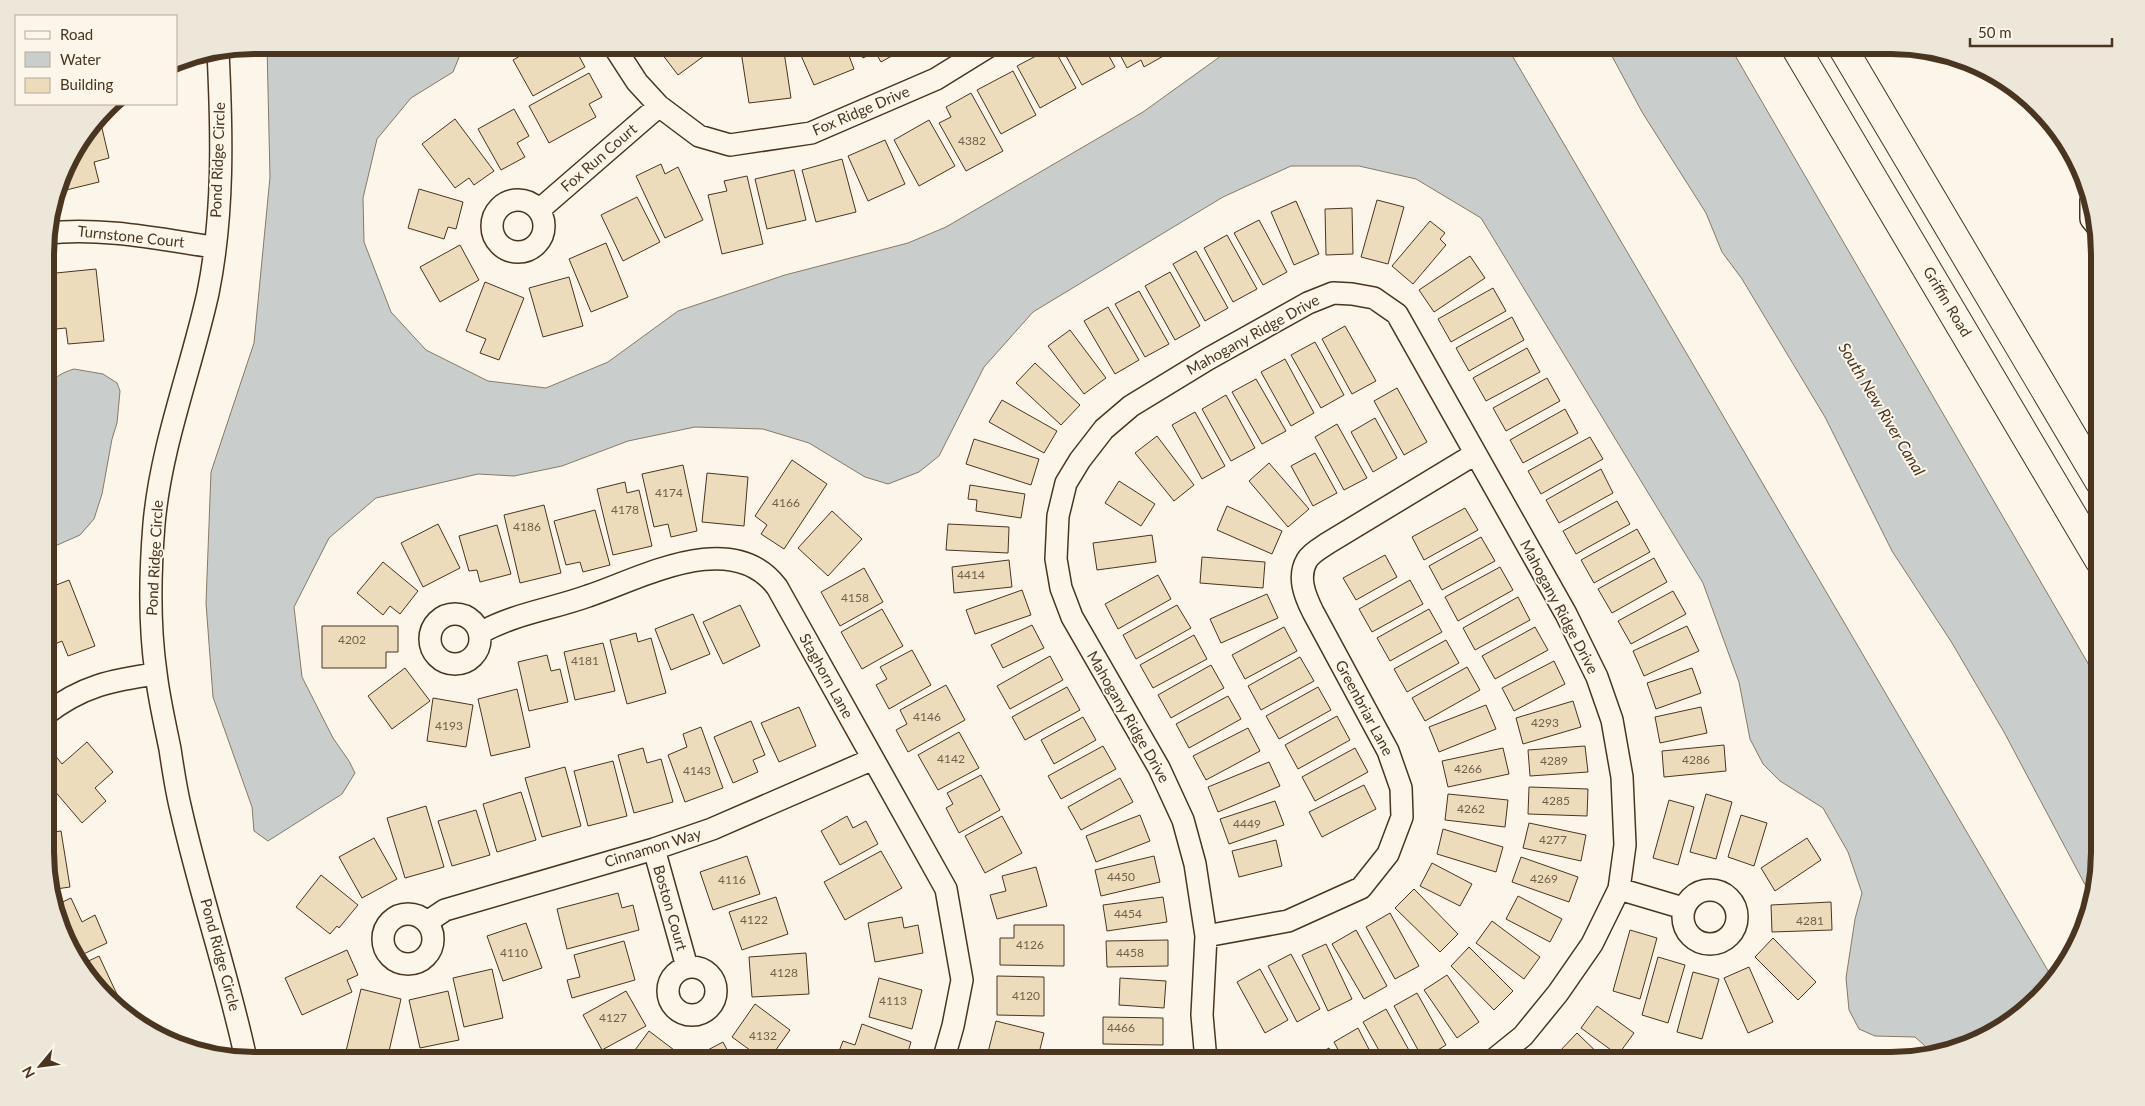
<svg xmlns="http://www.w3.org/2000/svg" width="2145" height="1106" font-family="Lato,sans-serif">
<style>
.water{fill:#c9cecd;stroke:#887966}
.building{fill:#ecdcbc;stroke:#4a3520}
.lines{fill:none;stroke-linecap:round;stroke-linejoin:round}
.minor-casing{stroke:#4a3520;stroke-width:24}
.major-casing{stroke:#4a3520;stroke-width:30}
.minor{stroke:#fbf6e9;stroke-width:21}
.major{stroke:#fbf6e9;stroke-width:28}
.labels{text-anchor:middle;stroke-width:4;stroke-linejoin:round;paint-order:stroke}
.number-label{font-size:12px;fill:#725f47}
.street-label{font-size:15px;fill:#4a3520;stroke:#fbf6e9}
.water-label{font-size:16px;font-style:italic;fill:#4a3520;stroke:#fbf6e9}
.rim{fill:none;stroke:#4a3520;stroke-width:6}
</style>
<rect width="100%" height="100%" fill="#fbf6e9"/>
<path class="water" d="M267,45H460L462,50L453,72L411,98L377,139L363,198L364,242L391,312L426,350L488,381L546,388L608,362L678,311L785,275L908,243L946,227L1143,112L1225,53L1230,45H1506L2054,981C2036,1008 1990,1040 1958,1050C1951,1052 1943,1053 1935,1055L1915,1037L1875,1036L1859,1029L1849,1010L1846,978L1855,919L1862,893L1848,852L1823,808L1780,781L1763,764L1750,739L1739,682L1703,583L1481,218L1416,179L1359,166H1291L1223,197L1033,312L984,367L939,456L919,472L888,484L865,477L809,443L763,429L695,427L628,441L562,466L514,476L478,474L376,498L329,538L294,607L302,677L333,738L349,761L355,773L342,794L268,841L254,831L252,807L213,697L206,603L211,472L254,343L270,177Z
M1606,45H1729L2100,684V853L2090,894L2004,732L1952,643L1892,551L1825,417L1742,279L1722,252L1706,213L1642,112Z
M74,369L103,374L117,383L120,391L117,423L112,439L102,494L94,519L80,535L46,550V390C52,378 61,373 74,369Z"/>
<path class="building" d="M539,45H556L558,50L567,45H573L585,67L533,96L513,60Z
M670,45H719L678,75L662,54L671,47Z
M740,45H783L791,98L749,103Z
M814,45H845L854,69L814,85L799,51Z
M856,45H904L906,48L881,62L875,52L863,58Z
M1060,45H1103L1115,67L1082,85Z
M1115,45H1162L1167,54L1144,67L1141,60L1127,68Z
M1053,47L1076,88L1040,108L1017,66Z
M1013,71L1036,115L1001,134L977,90Z
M589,73L602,97L589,104L596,117L549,143L529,106Z
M971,93L1003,151L966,171L939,123L951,117L946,107Z
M514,109L529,136L517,143L525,157L501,170L478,129Z
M455,119L494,171L474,185L469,178L455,188L422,144Z
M929,120L955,166L919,186L894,140Z
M101,124L109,158L94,162L99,182L58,192L66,162L94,126Z
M885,140L905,184L868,201L848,156Z
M842,159L856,212L816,222L802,170Z
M661,164L665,174L678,167L703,220L665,238L636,176Z
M794,170L806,220L767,229L755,179Z
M747,176L763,244L722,254L708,195L727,191L724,181Z
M419,189L463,202L456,229L448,227L444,239L408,228Z
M637,197L660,242L623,261L601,215Z
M1377,200L1404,207L1388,264L1361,257Z
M1296,201L1319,254L1294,265L1271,212Z
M1352,208L1353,254L1326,255L1325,209Z
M1259,220L1287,272L1263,285L1234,233Z
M1430,221L1445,233L1440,239L1446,245L1413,284L1392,266Z
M1227,235L1257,289L1233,302L1204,248Z
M606,243L628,297L591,312L569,259Z
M460,245L479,280L440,302L420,267Z
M1196,251L1228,308L1205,321L1173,264Z
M1470,256L1485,278L1434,312L1419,290Z
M96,269L104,341L68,344L66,328L46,330V274Z
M1170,272L1200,326L1175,340L1145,286Z
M569,277L583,326L543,337L529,288Z
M485,282L524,298L499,360L480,353L486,339L466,331Z
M1493,288L1506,311L1451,342L1438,319Z
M1139,291L1169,344L1145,357L1115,304Z
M1108,307L1139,360L1115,374L1084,321Z
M1512,317L1524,340L1469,371L1456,348Z
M1345,326L1376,381L1352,394L1322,339Z
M1070,330L1106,378L1084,394L1048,346Z
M1315,342L1344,395L1321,408L1291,355Z
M1527,348L1540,372L1486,401L1473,378Z
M1285,359L1314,413L1291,426L1261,372Z
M1035,363L1080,405L1061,425L1016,383Z
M1547,378L1560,401L1506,431L1493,408Z
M1256,379L1286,431L1262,444L1232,392Z
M1397,388L1427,442L1404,455L1374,401Z
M1226,395L1255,448L1231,461L1202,409Z
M1002,400L1057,431L1044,453L989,422Z
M1565,409L1578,433L1523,463L1510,440Z
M1195,412L1225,466L1202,479L1172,425Z
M1375,418L1397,458L1373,472L1351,432Z
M1337,424L1367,478L1344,490L1315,437Z
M1157,436L1194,485L1174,501L1135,453Z
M1590,437L1603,459L1541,494L1528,471Z
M974,439L1039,459L1031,485L966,464Z
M1315,453L1337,493L1313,506L1291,466Z
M792,460L827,484L784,549L761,534L767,525L755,516Z
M1269,463L1309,509L1288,527L1249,481Z
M683,465L697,531L671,537L668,524L654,527L642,474Z
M1601,469L1613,493L1559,523L1546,500Z
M707,473L748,477L744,526L702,522Z
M1119,481L1155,504L1141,526L1105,503Z
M625,482L627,493L639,490L652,546L613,555L597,489Z
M970,485L1025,494L1021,518L976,511L977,500L968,499Z
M1617,501L1630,524L1576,554L1563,531Z
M544,505L561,573L520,583L504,515Z
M1227,506L1282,531L1272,554L1217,530Z
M1465,508L1478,530L1424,560L1412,537Z
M595,510L610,565L583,572L580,562L566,565L554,521Z
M832,511L862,539L828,576L798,548Z
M438,524L460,568L423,587L401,543Z
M948,524L1009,527L1008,553L946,550Z
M497,525L511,574L480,582L477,570L469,571L459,536Z
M1637,529L1650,552L1594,583L1581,560Z
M1152,535L1156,562L1097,570L1093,543Z
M1481,537L1495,561L1442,590L1429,566Z
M1385,555L1397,577L1356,600L1343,578Z
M1202,557L1265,562L1263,588L1200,583Z
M1654,558L1667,582L1612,613L1598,589Z
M1009,560L1012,587L954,593L952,567Z
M383,562L418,591L400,614L390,606L383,615L357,593Z
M1500,567L1513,590L1458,621L1445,597Z
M864,568L883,602L840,626L821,592Z
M1158,575L1171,599L1118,629L1105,604Z
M69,580L95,646L68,656L62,641L46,648V589Z
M1410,580L1423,604L1372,632L1359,609Z
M1022,590L1031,615L975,634L966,610Z
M1673,591L1686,614L1631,644L1618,621Z
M1267,594L1278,618L1221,643L1210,619Z
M1518,597L1530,620L1475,650L1463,628Z
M740,605L760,646L723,664L703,622Z
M1177,605L1191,628L1136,659L1123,635Z
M882,609L903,646L862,669L841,632Z
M1429,609L1442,632L1390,661L1377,638Z
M693,614L710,654L671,670L655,629Z
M1032,625L1044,648L1003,668L991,645Z
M322,626H398V652H386V668H322Z
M1687,626L1699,651L1644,676L1633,651Z
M1284,627L1297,651L1245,679L1232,655Z
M1535,627L1548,650L1495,679L1482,656Z
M636,633L638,642L651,638L666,693L627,704L610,640Z
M1194,635L1207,659L1153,688L1140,665Z
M1446,640L1459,663L1407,692L1394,669Z
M603,643L615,691L575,700L564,652Z
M912,650L931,685L889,709L876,685L887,679L880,667Z
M547,655L551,671L560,669L568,702L529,711L518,662Z
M1050,656L1063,680L1010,709L997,686Z
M1300,657L1314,681L1261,710L1248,686Z
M1554,661L1565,684L1514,711L1502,688Z
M1211,665L1224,688L1171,718L1158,695Z
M1467,667L1480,690L1425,721L1412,698Z
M405,668L430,701L392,729L368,696Z
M1692,668L1701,693L1656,709L1647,683Z
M946,685L965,720L908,752L896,730L907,724L900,710Z
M1067,687L1080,710L1025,740L1012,717Z
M1318,687L1331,710L1279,739L1266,716Z
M517,689L530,747L491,756L478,699Z
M1228,696L1241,719L1189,748L1176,724Z
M433,698L473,705L466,747L427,741Z
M1573,701L1581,727L1523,744L1516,718Z
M1486,705L1496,729L1439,752L1429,727Z
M799,707L816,746L779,762L761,723Z
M1701,707L1707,733L1660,743L1655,717Z
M1337,716L1350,740L1298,769L1285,745Z
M1083,717L1096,740L1054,764L1041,740Z
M751,721L765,755L753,760L758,772L733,783L714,737Z
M701,727L723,788L685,802L668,755L687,747L683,734Z
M1248,728L1260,751L1206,780L1193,756Z
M959,732L979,768L938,790L918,755Z
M87,742L113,772L95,788L106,801L82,823L47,782V760L54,754L62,764Z
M1724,745L1726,771L1664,777L1662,751Z
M1103,746L1116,769L1061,799L1048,776Z
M1585,746L1588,772L1530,776L1528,750Z
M643,748L647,763L661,759L673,802L634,813L618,755Z
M1355,748L1368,772L1315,801L1302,777Z
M1503,748L1509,774L1448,787L1442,761Z
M613,761L627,816L588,826L574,771Z
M1269,762L1280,786L1218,812L1208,787Z
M565,767L581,826L542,837L525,778Z
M981,775L1000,810L959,833L946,808L953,804L947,793Z
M1120,778L1133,802L1081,830L1068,807Z
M1364,785L1376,809L1322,837L1309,812Z
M1529,787L1588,789L1587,816L1528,814Z
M521,792L536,840L497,852L483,804Z
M1448,794L1508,800L1505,827L1445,820Z
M1706,794L1732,802L1716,859L1690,852Z
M1669,800L1694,807L1678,865L1653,858Z
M1275,801L1284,825L1229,844L1220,819Z
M426,806L444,867L405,878L387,818Z
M476,810L490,855L452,866L438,821Z
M1140,815L1150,841L1096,862L1086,836Z
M1741,815L1767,823L1754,866L1728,857Z
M847,816L853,828L866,821L878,844L840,865L821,831Z
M1002,816L1022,853L985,873L965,836Z
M1529,823L1586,835L1581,861L1523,848Z
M1443,829L1503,847L1496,872L1437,854Z
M61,831L70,887L49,890L47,880V833Z
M374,838L397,879L362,898L339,857Z
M1807,838L1821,860L1775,891L1761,868Z
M1276,840L1282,866L1239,877L1232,851Z
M881,851L902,888L845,920L824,882Z
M747,856L760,894L713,910L700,872Z
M1154,856L1160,882L1101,896L1095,870Z
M1521,857L1578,877L1569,902L1512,882Z
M1432,863L1472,884L1460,906L1420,886Z
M1036,867L1047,906L997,919L990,895L1006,891L1002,876Z
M321,875L358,905L339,928L337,926L330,934L296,907Z
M1414,889L1458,934L1440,952L1395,908Z
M618,893L622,908L633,905L639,930L567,949L557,909Z
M1518,896L1562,919L1550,942L1506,919Z
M776,897L788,934L742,950L729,912Z
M1163,897L1167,922L1107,931L1103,905Z
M71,898L82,922L95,915L107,943L75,958L61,932L54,906Z
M1831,902L1832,930L1772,932L1771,905Z
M1390,913L1419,966L1395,979L1366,927Z
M902,917L904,928L918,925L923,953L875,962L868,923Z
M1492,921L1540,957L1524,979L1476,943Z
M526,923L542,968L503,981L487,936Z
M1014,925H1064V966L1000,965V938H1014Z
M1356,930L1387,986L1364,999L1332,944Z
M1630,930L1657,938L1640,999L1613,991Z
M1773,938L1816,982L1798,1000L1755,957Z
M1168,940V966L1107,967L1106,941Z
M624,941L635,980L572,998L567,980L580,977L574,955Z
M1326,944L1352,999L1328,1011L1302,955Z
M1469,947L1513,991L1494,1010L1451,966Z
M347,950L358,975L347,980L352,992L302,1015L285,978Z
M806,953L809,994L752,997L749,957Z
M1291,954L1320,1009L1297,1022L1268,966Z
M99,956L122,1005L120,1006L88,979L80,965Z
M1658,957L1685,965L1668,1023L1642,1015Z
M1749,967L1773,1022L1748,1033L1724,978Z
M492,969L503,1018L464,1027L453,978Z
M1260,969L1288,1020L1265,1033L1237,982Z
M1693,972L1719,979L1702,1039L1677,1032Z
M1447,975L1479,1022L1457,1038L1424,990Z
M997,976L1044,977V1016L997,1015Z
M879,978L922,990L912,1029L869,1017Z
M1120,978L1166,981L1164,1008L1119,1005Z
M361,989L401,999L387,1060L346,1051Z
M448,991L459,1040L420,1048L409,1000Z
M626,991L646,1026L602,1050L583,1015Z
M1417,993L1446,1045L1423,1059L1394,1006Z
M755,1004L790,1030L768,1061H765L732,1037Z
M1597,1006L1634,1033L1618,1055L1581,1028Z
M1386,1009L1415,1061H1385L1363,1022Z
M1103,1017L1163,1018V1045L1103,1044Z
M996,1021L1044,1033L1037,1061L986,1060Z
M862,1024L911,1042L905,1061H841L836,1059L843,1041L855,1045Z
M1358,1028L1375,1061H1344L1334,1042Z
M649,1031L682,1056L678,1061H627Z
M1577,1033L1606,1061H1566L1558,1053Z
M723,1042L733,1061H687Z
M1329,1048L1336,1061H1306Z
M1165,1052L1167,1061H1121Z"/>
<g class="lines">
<defs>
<path id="minor" d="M613,45L637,82L659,106L699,136L730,145L811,133L936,79L991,45
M218,52C222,132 224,214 208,293C191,370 161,445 154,524C150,573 149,625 156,673C159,699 165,724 170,749C173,769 176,790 181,810C200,894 228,975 246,1059
M492 226a26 26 0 1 1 52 0a26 26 0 1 1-52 0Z
M2091,201V219L2098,227
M539,210L659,106
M47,233C103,227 159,239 214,247
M430 639a25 25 0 1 1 50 0a25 25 0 1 1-50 0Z
M480,633C513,614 552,609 588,596C642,578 732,527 777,587L946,889L962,980L953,1026L943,1061
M46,714C82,686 112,680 156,674
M654,849L687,967
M1619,889L1683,908
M1683 917a27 27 0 1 1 54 0a27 27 0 1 1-54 0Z
M383 939a25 25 0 1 1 50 0a25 25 0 1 1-50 0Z
M427,922L445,910L654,849L712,829L873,759
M1206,936L1288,921L1361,888L1388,854L1402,817L1401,788L1388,751L1313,612C1305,596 1297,577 1307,560C1311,553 1322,547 1328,543L1475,454
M668 991a24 24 0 1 1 48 0a24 24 0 1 1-48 0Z
M1206,1061L1202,1015L1206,936L1195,864L1183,820L1159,768L1072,617L1061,588L1056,559L1058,516L1066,483L1080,460L1104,429L1131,406L1208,359L1308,303L1333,293L1352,294L1374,298L1397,314L1566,614L1597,677L1612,720L1622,777L1625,845L1619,889L1592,944L1558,993L1523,1036L1492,1061"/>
<path id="major" d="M1794,45L2099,560
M1841,45L2099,481"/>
</defs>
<use href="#minor" class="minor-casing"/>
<use href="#major" class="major-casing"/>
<use href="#minor" class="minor"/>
<use href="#major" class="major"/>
</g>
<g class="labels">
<g class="number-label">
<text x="972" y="145">4382</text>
<text x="669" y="497">4174</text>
<text x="786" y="507">4166</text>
<text x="625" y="514">4178</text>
<text x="527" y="531">4186</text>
<text x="971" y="579">4414</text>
<text x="855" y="602">4158</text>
<text x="352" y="644">4202</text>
<text x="585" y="665">4181</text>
<text x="927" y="721">4146</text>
<text x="1545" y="727">4293</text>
<text x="449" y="730">4193</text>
<text x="951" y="763">4142</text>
<text x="1696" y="764">4286</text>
<text x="1554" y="765">4289</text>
<text x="1468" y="773">4266</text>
<text x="697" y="775">4143</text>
<text x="1556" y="805">4285</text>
<text x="1471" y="813">4262</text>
<text x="1247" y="828">4449</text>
<text x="1553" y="844">4277</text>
<text x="1121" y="881">4450</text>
<text x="1544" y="883">4269</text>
<text x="732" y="884">4116</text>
<text x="1128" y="918">4454</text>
<text x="754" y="924">4122</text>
<text x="1810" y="925">4281</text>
<text x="1030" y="949">4126</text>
<text x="514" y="957">4110</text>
<text x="1130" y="957">4458</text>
<text x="784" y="977">4128</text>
<text x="1026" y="1000">4120</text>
<text x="893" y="1005">4113</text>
<text x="613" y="1022">4127</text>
<text x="1121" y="1032">4466</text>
<text x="763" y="1040">4132</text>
</g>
<g class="street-label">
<text transform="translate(861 111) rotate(-23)" y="5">Fox Ridge Drive</text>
<text transform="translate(599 158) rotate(-41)" y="5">Fox Run Court</text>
<text transform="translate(218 160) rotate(-88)" y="5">Pond Ridge Circle</text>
<text transform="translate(131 237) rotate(6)" y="5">Turnstone Court</text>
<text transform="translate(1947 302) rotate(59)" y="5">Griffin Road</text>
<text transform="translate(1253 335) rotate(-29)" y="5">Mahogany Ridge Drive</text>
<text transform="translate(155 558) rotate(-87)" y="5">Pond Ridge Circle</text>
<text transform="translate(1559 607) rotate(62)" y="5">Mahogany Ridge Drive</text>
<text transform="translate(826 676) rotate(61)" y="5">Staghorn Lane</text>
<text transform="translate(1364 708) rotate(62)" y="5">Greenbriar Lane</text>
<text transform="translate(1128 717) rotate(60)" y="5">Mahogany Ridge Drive</text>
<text transform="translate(653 848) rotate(-17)" y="5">Cinnamon Way</text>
<text transform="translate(670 908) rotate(74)" y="5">Boston Court</text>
<text transform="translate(220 955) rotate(75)" y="5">Pond Ridge Circle</text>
</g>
<g class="water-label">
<text transform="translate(1882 409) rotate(59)" y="6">South New River Canal</text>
</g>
</g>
<path d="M0 0H2145V1106H0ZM254 54H1891A200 200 0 0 1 2091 254V852A200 200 0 0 1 1891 1052H254A200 200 0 0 1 54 852V254A200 200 0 0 1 254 54Z" fill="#ede7d9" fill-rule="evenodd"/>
<path class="rim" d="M254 54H1891A200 200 0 0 1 2091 254V852A200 200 0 0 1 1891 1052H254A200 200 0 0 1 54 852V254A200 200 0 0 1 254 54Z"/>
<rect x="15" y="15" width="162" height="90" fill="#fbf6e9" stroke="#b4a999"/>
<rect x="25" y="31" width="25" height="8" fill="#fbf6e9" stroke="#b4a999"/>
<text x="60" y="40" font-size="15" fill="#4a3520">Road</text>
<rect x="25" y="52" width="25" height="15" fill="#c9cecd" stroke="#b4a999"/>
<text x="60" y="65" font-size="15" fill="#4a3520">Water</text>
<rect x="25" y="78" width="25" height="15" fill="#ecdcbc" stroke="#b4a999"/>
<text x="60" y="90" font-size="15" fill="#4a3520">Building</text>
<g transform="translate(40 1066) rotate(241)" stroke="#fbf6e9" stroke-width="4" paint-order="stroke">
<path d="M0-4L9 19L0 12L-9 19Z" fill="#4a3520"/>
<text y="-8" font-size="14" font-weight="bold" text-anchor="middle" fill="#4a3520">N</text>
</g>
<path d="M1970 38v8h142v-8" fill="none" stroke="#4a3520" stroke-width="2.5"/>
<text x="1978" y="38" font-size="15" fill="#4a3520" stroke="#fbf6e9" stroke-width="4" paint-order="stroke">50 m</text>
</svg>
